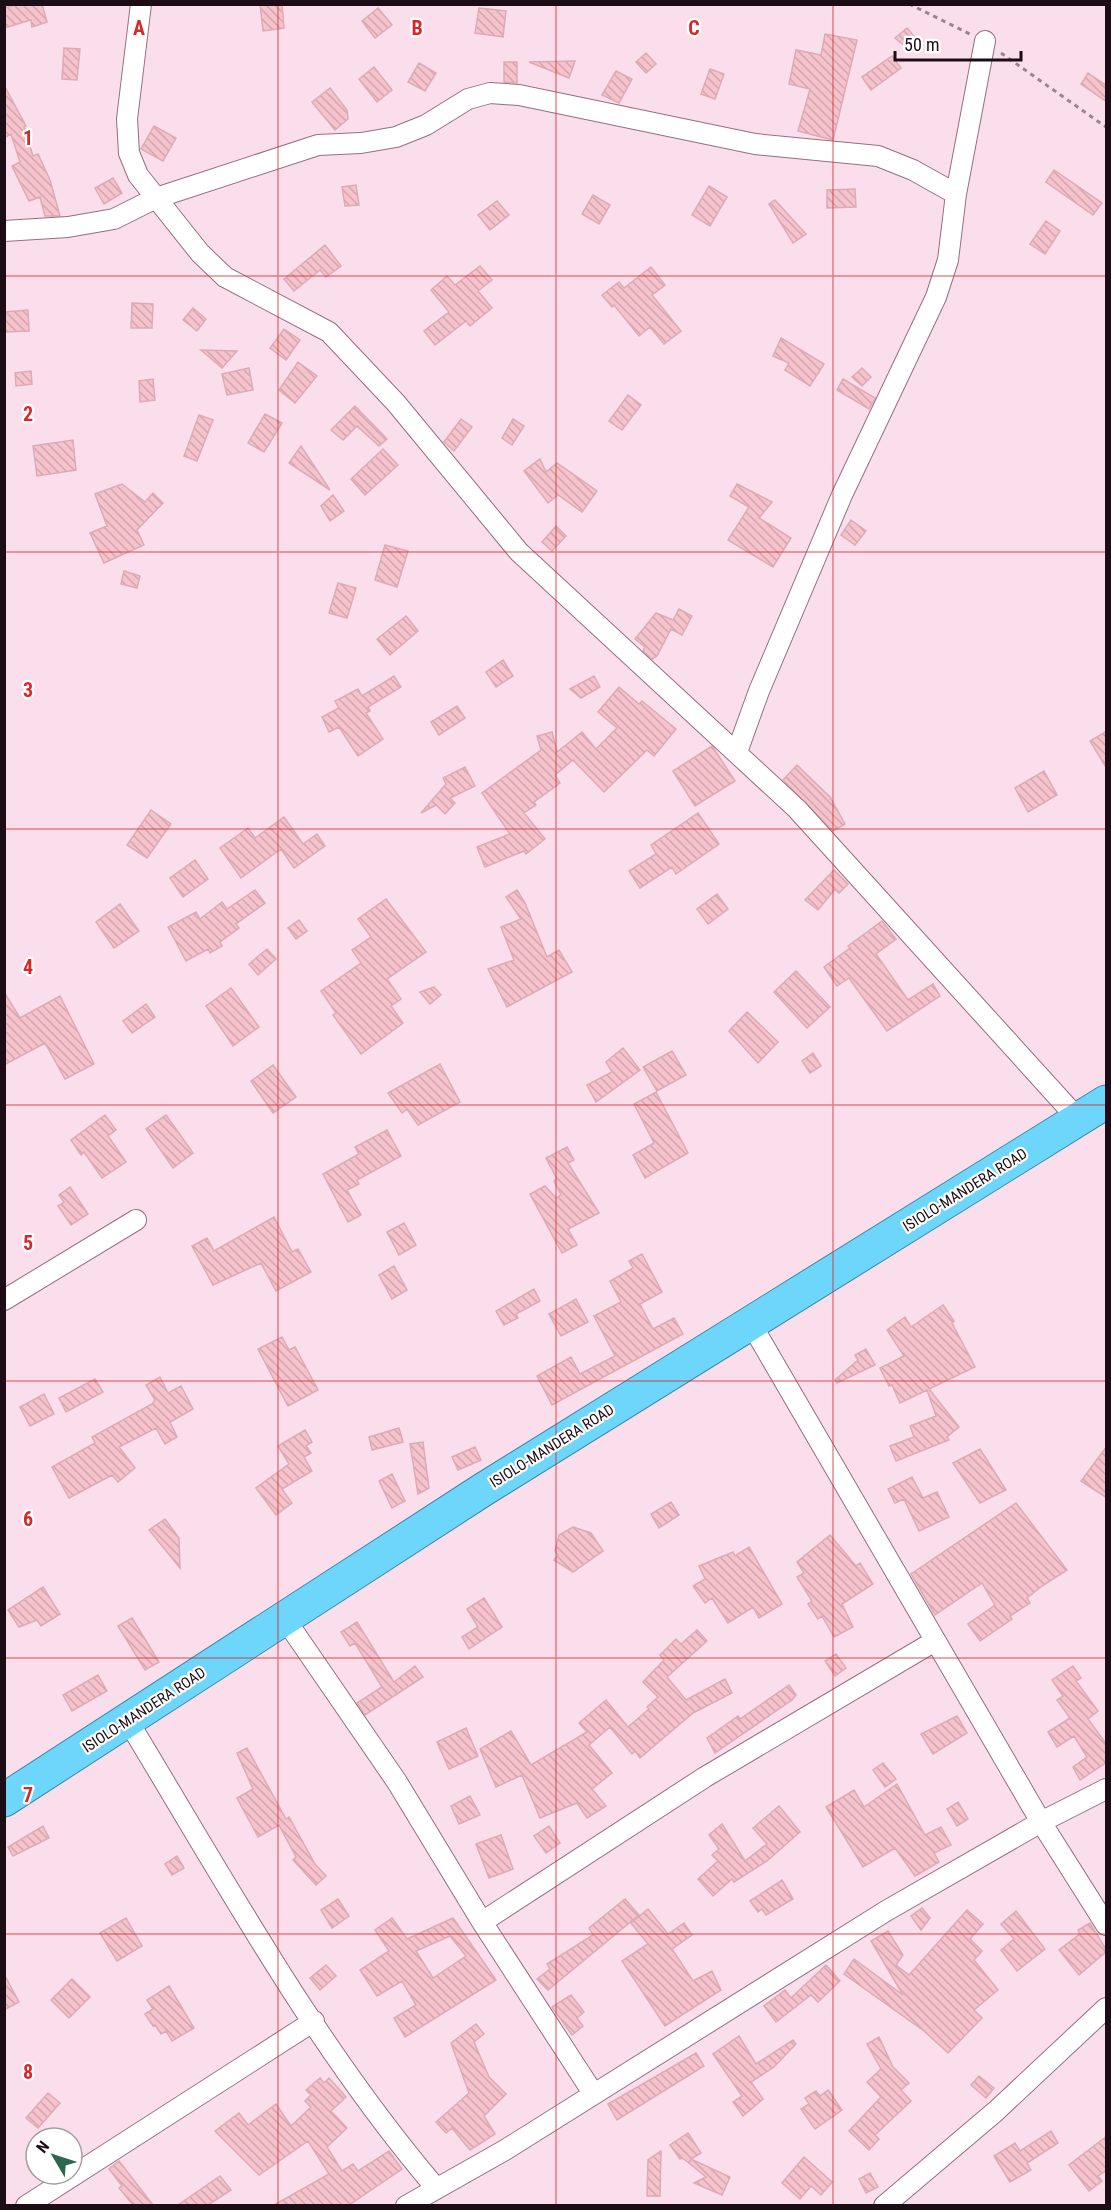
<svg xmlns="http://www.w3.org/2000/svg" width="1111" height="2210" font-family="'Roboto Condensed',sans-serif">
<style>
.building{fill:url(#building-back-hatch);stroke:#ddabb5;stroke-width:1.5;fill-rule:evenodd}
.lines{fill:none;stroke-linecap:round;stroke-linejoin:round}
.minor-casing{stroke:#976e84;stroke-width:22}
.trunk-casing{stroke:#3a88a9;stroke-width:35}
.path{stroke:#9c8591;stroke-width:3;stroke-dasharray:4.5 4.5;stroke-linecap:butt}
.minor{stroke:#fff;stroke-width:20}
.trunk{stroke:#6ed6fa;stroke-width:33}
.grid{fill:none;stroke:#d62828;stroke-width:1.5;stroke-opacity:0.55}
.labels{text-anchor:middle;stroke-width:4.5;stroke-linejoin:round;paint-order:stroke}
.street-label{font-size:15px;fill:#1b0c15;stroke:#fff}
.grid-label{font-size:20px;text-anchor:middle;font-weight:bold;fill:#d62828;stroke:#fff;stroke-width:4.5;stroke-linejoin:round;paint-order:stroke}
</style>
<defs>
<pattern id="building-back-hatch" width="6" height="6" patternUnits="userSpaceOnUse" patternTransform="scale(1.5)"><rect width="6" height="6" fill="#f6c3cd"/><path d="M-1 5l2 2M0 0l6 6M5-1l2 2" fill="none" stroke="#d2a6af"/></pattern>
</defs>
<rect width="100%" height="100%" fill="#fadeec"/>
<path class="building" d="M18,4H42L47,22L32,27L31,20L4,28V8Z
M260,4H282L284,28L263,31Z
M378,8L392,25L375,38L362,21Z
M479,8L506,11L503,37L475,33Z
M907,28L920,43L911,51L895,38Z
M825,34L857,40L833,140L798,131L810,89L789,84L796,50L821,55Z
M64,48L80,49L77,80L62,79Z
M646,53L656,64L646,73L636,62Z
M892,56L901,68L871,90L862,77Z
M575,61L569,78L529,62Z
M504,62H517V83L504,82Z
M419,63L436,73L425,91L408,82Z
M374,67L392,90L377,102L359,79Z
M710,69L724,74L715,99L701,94Z
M616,71L632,79L619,103L602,95Z
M1088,73L1107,86V102L1081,84Z
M4,85L26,126L24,127L33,156L38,154L50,180L60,216H45L40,197L29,201L12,166L20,162L11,134L4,138Z
M330,88L347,110L348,119L335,130L312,102Z
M154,126L176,138L163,161L141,149Z
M1054,170L1102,203L1093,215L1046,182Z
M113,178L122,193L104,204L95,188Z
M356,185L359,205L345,206L342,187Z
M709,186L727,197L710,226L692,215Z
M855,189L856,207L827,208V190Z
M593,195L610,205L599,224L582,214Z
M775,200L806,234L793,243L769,204Z
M497,201L509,215L490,230L478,215Z
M1046,221L1060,231L1045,254L1030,244Z
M325,245L341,266L326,277L320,270L294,291L284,279Z
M480,266L492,280L478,291L492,308L470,326L466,321L435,345L424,331L449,312L431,290L447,276L455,285Z
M651,267L665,285L652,295L681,331L664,344L650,327L639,336L614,305L612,307L602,295L619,282L624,288Z
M132,303L153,304L152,328H131Z
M193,308L206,319L197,331L183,320Z
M28,310L29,331L4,332V312Z
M284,329L300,340L286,360L270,348Z
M781,338L824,364L810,386L785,370L789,363L773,356Z
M201,350L237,351L222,368Z
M298,362L317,376L295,403L279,390Z
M249,368L253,390L227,395L222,374Z
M862,368L871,377L862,386L852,377Z
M31,371L32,384L16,386L15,373Z
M153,379L155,400L140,402L139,381Z
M843,379L875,398L869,409L837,390Z
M628,395L641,405L622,430L609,421Z
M355,406L387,439L379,446L357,426L343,440L331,430Z
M265,414L282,423L264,452L248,443Z
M199,415L213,420L197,461L184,456Z
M461,419L472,427L454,451L444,442Z
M513,419L524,426L512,445L502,438Z
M73,440L76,470L37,476L33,446Z
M301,446L330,490L289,463Z
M383,449L398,465L365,495L351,479Z
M540,459L546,472L557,463L597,491L582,512L558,495L548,503L524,471Z
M122,484L145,502L153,493L163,503L137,530L144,545L104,563L90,533L107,526L95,494Z
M737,484L772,502L759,518L791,538L773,567L728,540L749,507L730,496Z
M333,495L344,511L330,521L321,506Z
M851,520L866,531L855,545L841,535Z
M556,526L566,536L552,551L542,542Z
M385,545L408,551L397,587L375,580Z
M124,571L140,576L137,588L121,584Z
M338,583L356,588L347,618L329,613Z
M679,609L692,616L682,635L671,629L657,656L652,659L643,651L645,647L635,639L656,613L673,620Z
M406,616L418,631L390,655L377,639Z
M503,660L513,676L496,687L486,672Z
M394,676L401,687L368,707L370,711L366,713L383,739L358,756L339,727L329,732L322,717L339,708L335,701L358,689L362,696Z
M594,676L600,687L581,698L570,689Z
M619,687L639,704L642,701L676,729L654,756L647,750L604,792L573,760L555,775L560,783L534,802L536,805L524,813L545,839L526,854L524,851L485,867L477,847L510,834L482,793L541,750L537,736L552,732L557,752L582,732L596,749L617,728L598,712Z
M457,706L465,718L439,735L431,722Z
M1107,731V769L1090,741Z
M712,746L735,781L695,806L673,771Z
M797,765L830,797L845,824L833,831L783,780Z
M465,767L475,786L450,798L455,803L445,814L436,805L421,813L446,784L443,778Z
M1044,771L1057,795L1028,812L1015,788Z
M151,810L171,824L147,858L127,845Z
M698,813L719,844L676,874L672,867L640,888L629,871L656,854L651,845Z
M284,817L303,844L317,834L325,846L294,868L281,849L241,878L220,848L248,828L255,838Z
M195,860L208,879L183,897L170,878Z
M834,870L848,884L839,893L835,889L818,910L805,900Z
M255,890L265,903L236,924L239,928L220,942L222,946L210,953L208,949L186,961L168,927L196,912L200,919L222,902L227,909Z
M517,890L525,903L547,957L559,950L572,972L507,1007L488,969L514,960L501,927L521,919L506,897Z
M717,894L728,909L708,924L697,909Z
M386,899L426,952L387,979L401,999L391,1006L403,1023L361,1054L333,1015L336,1013L321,991L361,963L352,950L371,937L358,919Z
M120,904L139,931L114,948L96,922Z
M299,920L307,931L296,939L288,928Z
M882,921L896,939L876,954L908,1000L933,984L940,996L887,1031L849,978L837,986L824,967L850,948L848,946Z
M267,949L276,959L258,975L249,964Z
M796,971L830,1007L807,1028L774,992Z
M434,987L441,995L430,1004L420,992Z
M231,988L259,1027L233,1046L206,1006Z
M4,992L20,1018L60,996L94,1064L65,1079L45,1043L4,1065Z
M146,1004L155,1017L132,1033L123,1021Z
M747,1012L778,1042L758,1063L729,1031Z
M623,1048L640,1070L596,1102L587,1085L612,1072L606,1062Z
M672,1051L686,1075L657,1091L643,1067Z
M813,1053L821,1066L810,1073L802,1061Z
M440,1064L460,1102L418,1125L407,1109L402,1113L388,1093Z
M273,1065L296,1097L273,1113L251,1081Z
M656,1092L688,1153L645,1178L633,1155L654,1143L634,1104Z
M105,1115L116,1130L108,1136L126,1162L102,1178L84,1152L81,1155L71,1140Z
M166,1115L193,1153L173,1168L146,1129Z
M387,1130L401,1156L357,1180L359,1184L347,1190L361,1215L348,1222L323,1174L359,1154L355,1147Z
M567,1147L574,1160L568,1163L599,1213L568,1229L577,1245L562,1253L530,1194L545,1186L556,1198L561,1195L554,1181L557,1179L546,1158Z
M70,1187L88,1214L71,1225L58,1206L64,1202L59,1195Z
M274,1217L292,1252L298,1249L311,1272L276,1291L261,1263L213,1285L192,1246L207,1238L214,1251Z
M404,1223L416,1245L399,1255L387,1232Z
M642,1254L662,1292L640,1304L653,1329L674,1318L683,1334L552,1405L537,1376L571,1357L580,1374L615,1356L594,1316L621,1302L610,1281L633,1268L629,1261Z
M394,1266L407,1290L392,1299L379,1275Z
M534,1289L540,1301L516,1314L518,1318L504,1325L496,1311Z
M576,1299L588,1322L561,1336L549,1314Z
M943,1305L954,1321L952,1323L975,1367L929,1389L959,1427L947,1437L949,1440L896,1461L890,1446L914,1437L910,1426L936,1416L927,1390L900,1403L892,1385L889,1386L880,1368L904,1356L887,1330L905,1317L911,1327Z
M282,1337L289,1350L295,1347L318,1390L288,1406L258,1349Z
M866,1349L875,1365L837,1383L835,1380L858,1360L855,1355Z
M160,1377L168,1393L181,1386L193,1409L170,1422L177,1437L165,1444L156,1428L119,1447L135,1468L118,1482L112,1475L69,1498L52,1467L95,1443L92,1437L152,1404L155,1400L146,1385Z
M95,1379L103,1392L66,1412L59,1398Z
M44,1394L54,1414L30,1426L20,1407Z
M399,1428L403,1442L372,1450L369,1437Z
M305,1430L312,1442L306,1446L311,1453L304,1457L312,1471L282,1489L292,1503L276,1515L256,1488L289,1464L278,1446Z
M423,1442L429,1488L418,1494L410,1444Z
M1107,1446V1498L1081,1481Z
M475,1447L481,1460L458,1470L452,1457Z
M980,1449L1006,1490L980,1503L953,1463Z
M392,1474L405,1501L392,1508L379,1481Z
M912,1477L923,1498L937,1492L949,1517L919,1531L904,1499L895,1503L888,1489Z
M671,1502L679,1515L659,1528L651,1514Z
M1016,1503L1067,1570L1042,1586L1027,1598L1030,1603L1010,1616L1012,1619L980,1641L968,1624L995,1605L982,1583L935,1615L911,1574Z
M165,1519L179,1538L180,1568L149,1530Z
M573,1527L591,1533L603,1551L573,1572L554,1560L558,1555L555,1551L559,1535Z
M830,1535L856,1566L860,1563L873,1584L842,1604L853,1627L834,1637L822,1616L818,1619L808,1604L812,1601L797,1577L804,1573L797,1562Z
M749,1547L782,1604L759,1618L753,1607L728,1623L712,1598L705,1603L693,1586L705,1579L699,1566L733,1552L735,1556Z
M43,1587L60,1614L41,1626L37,1620L19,1627L8,1610Z
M484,1598L502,1627L469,1649L462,1637L478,1627L467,1609Z
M132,1618L159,1662L145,1670L118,1626Z
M357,1622L394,1682L415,1666L423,1677L365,1715L357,1703L382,1687L355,1643L350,1646L341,1632Z
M697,1630L707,1641L667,1677L686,1700L725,1679L732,1693L693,1713L640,1758L635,1751L632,1754L610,1727L589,1745L612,1773L592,1789L606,1806L587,1818L577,1803L540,1818L522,1775L496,1787L480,1749L511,1731L531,1765L587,1732L579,1723L606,1700L628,1727L649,1709L647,1707L658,1697L643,1682L664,1660L660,1655L676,1639L681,1644Z
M836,1654L846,1668L835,1676L825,1661Z
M1073,1666L1081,1678L1076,1681L1098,1711L1088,1719L1107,1745V1762L1080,1780L1073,1767L1087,1757L1074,1736L1057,1747L1048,1732L1070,1718L1057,1700L1063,1696L1052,1680Z
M98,1675L107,1691L72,1711L63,1695Z
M789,1685L796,1695L792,1700L715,1753L707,1738L738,1716L740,1719Z
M957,1716L967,1733L933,1754L921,1734Z
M466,1728L478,1756L449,1769L437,1742Z
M247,1748L286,1819L289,1817L315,1864L326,1876L316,1885L293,1860L296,1857L279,1825L258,1837L237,1798L253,1789L237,1753Z
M883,1763L896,1779L885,1787L873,1770Z
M897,1784L925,1835L941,1827L951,1845L934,1853L939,1862L915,1876L895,1848L863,1867L826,1807L854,1790L864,1807Z
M470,1796L480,1815L459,1824L451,1806Z
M958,1802L968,1819L957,1826L947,1809Z
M779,1806L800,1832L767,1861L734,1882L732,1879L713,1896L698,1879L718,1861L712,1855L719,1849L709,1835L722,1824L745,1861L767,1844L753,1828Z
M43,1826L49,1838L13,1856L8,1847Z
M549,1826L560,1843L546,1853L534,1836Z
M501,1835L513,1869L489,1878L476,1844Z
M177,1856L184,1868L172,1875L165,1864Z
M782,1880L793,1899L766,1915L762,1909L758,1912L750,1901Z
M338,1899L349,1916L332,1928L321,1910Z
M625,1899L639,1915L548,1990L537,1979L550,1969L547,1964L593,1935L589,1928Z
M922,1908L930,1918L921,1930L911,1916Z
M648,1909L668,1934L684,1923L692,1935L672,1949L693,1981L712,1971L721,1990L665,2026L622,1961L648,1944L631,1923Z
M967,1910L983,1924L970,1939L982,1951L974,1960L998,1990L974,2010L982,2018L948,2053L924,2031L844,1974L854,1959L903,1995L871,1941L888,1931L903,1955L896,1965L909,1975Z
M1016,1911L1045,1949L1017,1971L1001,1950L1014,1939L1001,1924Z
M126,1918L142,1946L117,1961L100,1933Z
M392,1918L407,1939L453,1918L496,1980L405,2037L394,2018L416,2005L402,1981L377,1996L360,1970L389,1951L375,1930ZM450,1936L466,1956L433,1978L416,1951Z
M1090,1923L1107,1951L1079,1975L1059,1950L1080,1934L1078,1930Z
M326,1965L336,1976L320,1990L310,1978Z
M826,1965L840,1981L818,2002L811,1995L776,2022L764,2006L785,1990L791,1998Z
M4,1974L19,2002L4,2010Z
M72,1979L90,1997L69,2018L51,2000Z
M169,1986L194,2028L172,2041L166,2031L161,2034L155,2025L153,2026L145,2014L153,2009L147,2000Z
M571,1995L584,2012L577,2018L583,2026L572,2035L552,2007Z
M476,2024L484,2034L474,2042L489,2077L506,2094L484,2116L495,2134L470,2150L452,2128L446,2133L436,2122L469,2093L451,2043Z
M739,2036L756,2064L793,2040L796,2044L774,2067L751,2082L763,2099L743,2116L733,2102L742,2096L713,2054Z
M879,2037L893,2067L909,2083L901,2090L911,2101L875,2135L879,2139L869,2150L849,2131L881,2097L867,2082L881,2069L867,2044Z
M696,2053L704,2066L617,2120L608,2104Z
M979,2076L994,2088L986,2098L971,2085Z
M320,2078L324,2083L329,2078L346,2097L331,2111L347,2128L327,2147L342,2171L353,2164L358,2171L389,2151L402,2169L349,2205H274L329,2174L308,2141L259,2175L215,2131L239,2113L248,2125L276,2104L291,2126L311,2107L305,2101L311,2095L306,2090Z
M828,2090L842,2110L815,2129L801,2109L809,2104L805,2098L816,2091L820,2096Z
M48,2093L60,2103L38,2128L26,2118Z
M1051,2131L1058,2143L1027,2163L1031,2170L1010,2182L994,2156L1015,2143L1020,2151Z
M688,2133L701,2153L691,2159L730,2177L722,2195L694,2183L706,2177L689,2163L691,2160L688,2162L682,2158L680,2159L670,2145Z
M1107,2136V2170L1098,2176L1102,2181L1089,2191L1069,2165Z
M661,2151L660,2196H647L648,2160Z
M804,2157L832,2182L821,2195L811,2186L800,2199L782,2183Z
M119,2161L153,2205H133L119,2188L122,2186L109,2169Z
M870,2173L878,2187L866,2193L859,2179Z
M220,2176L231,2190L208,2205H178Z"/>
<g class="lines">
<defs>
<path id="minor" d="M141,4L127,119L129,153L138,175L200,253L225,277L329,332L396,403L519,552L797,809L1079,1120
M4,231L68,227L114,219L156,198L318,145L361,143L396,137L426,125L468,99L490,93L519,95L755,144L878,156L913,170L956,194
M737,752L759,691L842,495L936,297L948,260L956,194L985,41
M4,1300L136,1220
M750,1322L1041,1822L1106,1925
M285,1619L397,1782L482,1922L593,2093
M128,1721C224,1879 315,2046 436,2188
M482,1922L705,1777L935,1641
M26,2206L314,2021
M406,2206L505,2150L886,1911L1041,1822L1106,1789
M884,2206L996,2111L1106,2008"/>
<path id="trunk" d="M4,1800L484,1489L1106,1102"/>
</defs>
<use href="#minor" class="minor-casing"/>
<use href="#trunk" class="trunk-casing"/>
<path class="path" d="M909,4L970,34
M1001,53L1106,127"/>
<use href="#minor" class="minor"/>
<use href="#trunk" class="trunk"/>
</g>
<path class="grid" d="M278,4V2206M556,4V2206M833,4V2206M4,276H1106M4,552H1106M4,829H1106M4,1105H1106M4,1381H1106M4,1658H1106M4,1934H1106"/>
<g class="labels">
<g class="street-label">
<text transform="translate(965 1190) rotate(-32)" y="5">ISIOLO-MANDERA ROAD</text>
<text transform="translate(552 1446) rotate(-32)" y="5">ISIOLO-MANDERA ROAD</text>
<text transform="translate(144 1710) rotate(-33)" y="5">ISIOLO-MANDERA ROAD</text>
</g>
</g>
<g class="grid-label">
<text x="139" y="35">A</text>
<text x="417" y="35">B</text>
<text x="694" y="35">C</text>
<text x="28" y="145">1</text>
<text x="28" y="421">2</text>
<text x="28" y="697">3</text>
<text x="28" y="974">4</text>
<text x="28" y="1250">5</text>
<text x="28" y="1526">6</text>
<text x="28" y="1802">7</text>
<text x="28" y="2079">8</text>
</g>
<rect width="1111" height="2210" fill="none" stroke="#1b0c15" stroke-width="12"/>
<g transform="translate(54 2156) rotate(309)"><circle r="28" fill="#ffffff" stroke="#a49ea1" stroke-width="1.5"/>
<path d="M0-4.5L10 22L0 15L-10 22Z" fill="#2c6750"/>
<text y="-9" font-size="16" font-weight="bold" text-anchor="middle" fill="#1b0c15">N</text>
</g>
<path d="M895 51v9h126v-9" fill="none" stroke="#1b0c15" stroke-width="3"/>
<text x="904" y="51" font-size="18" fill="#1b0c15" stroke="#ffffff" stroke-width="4.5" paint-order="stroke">50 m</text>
</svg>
